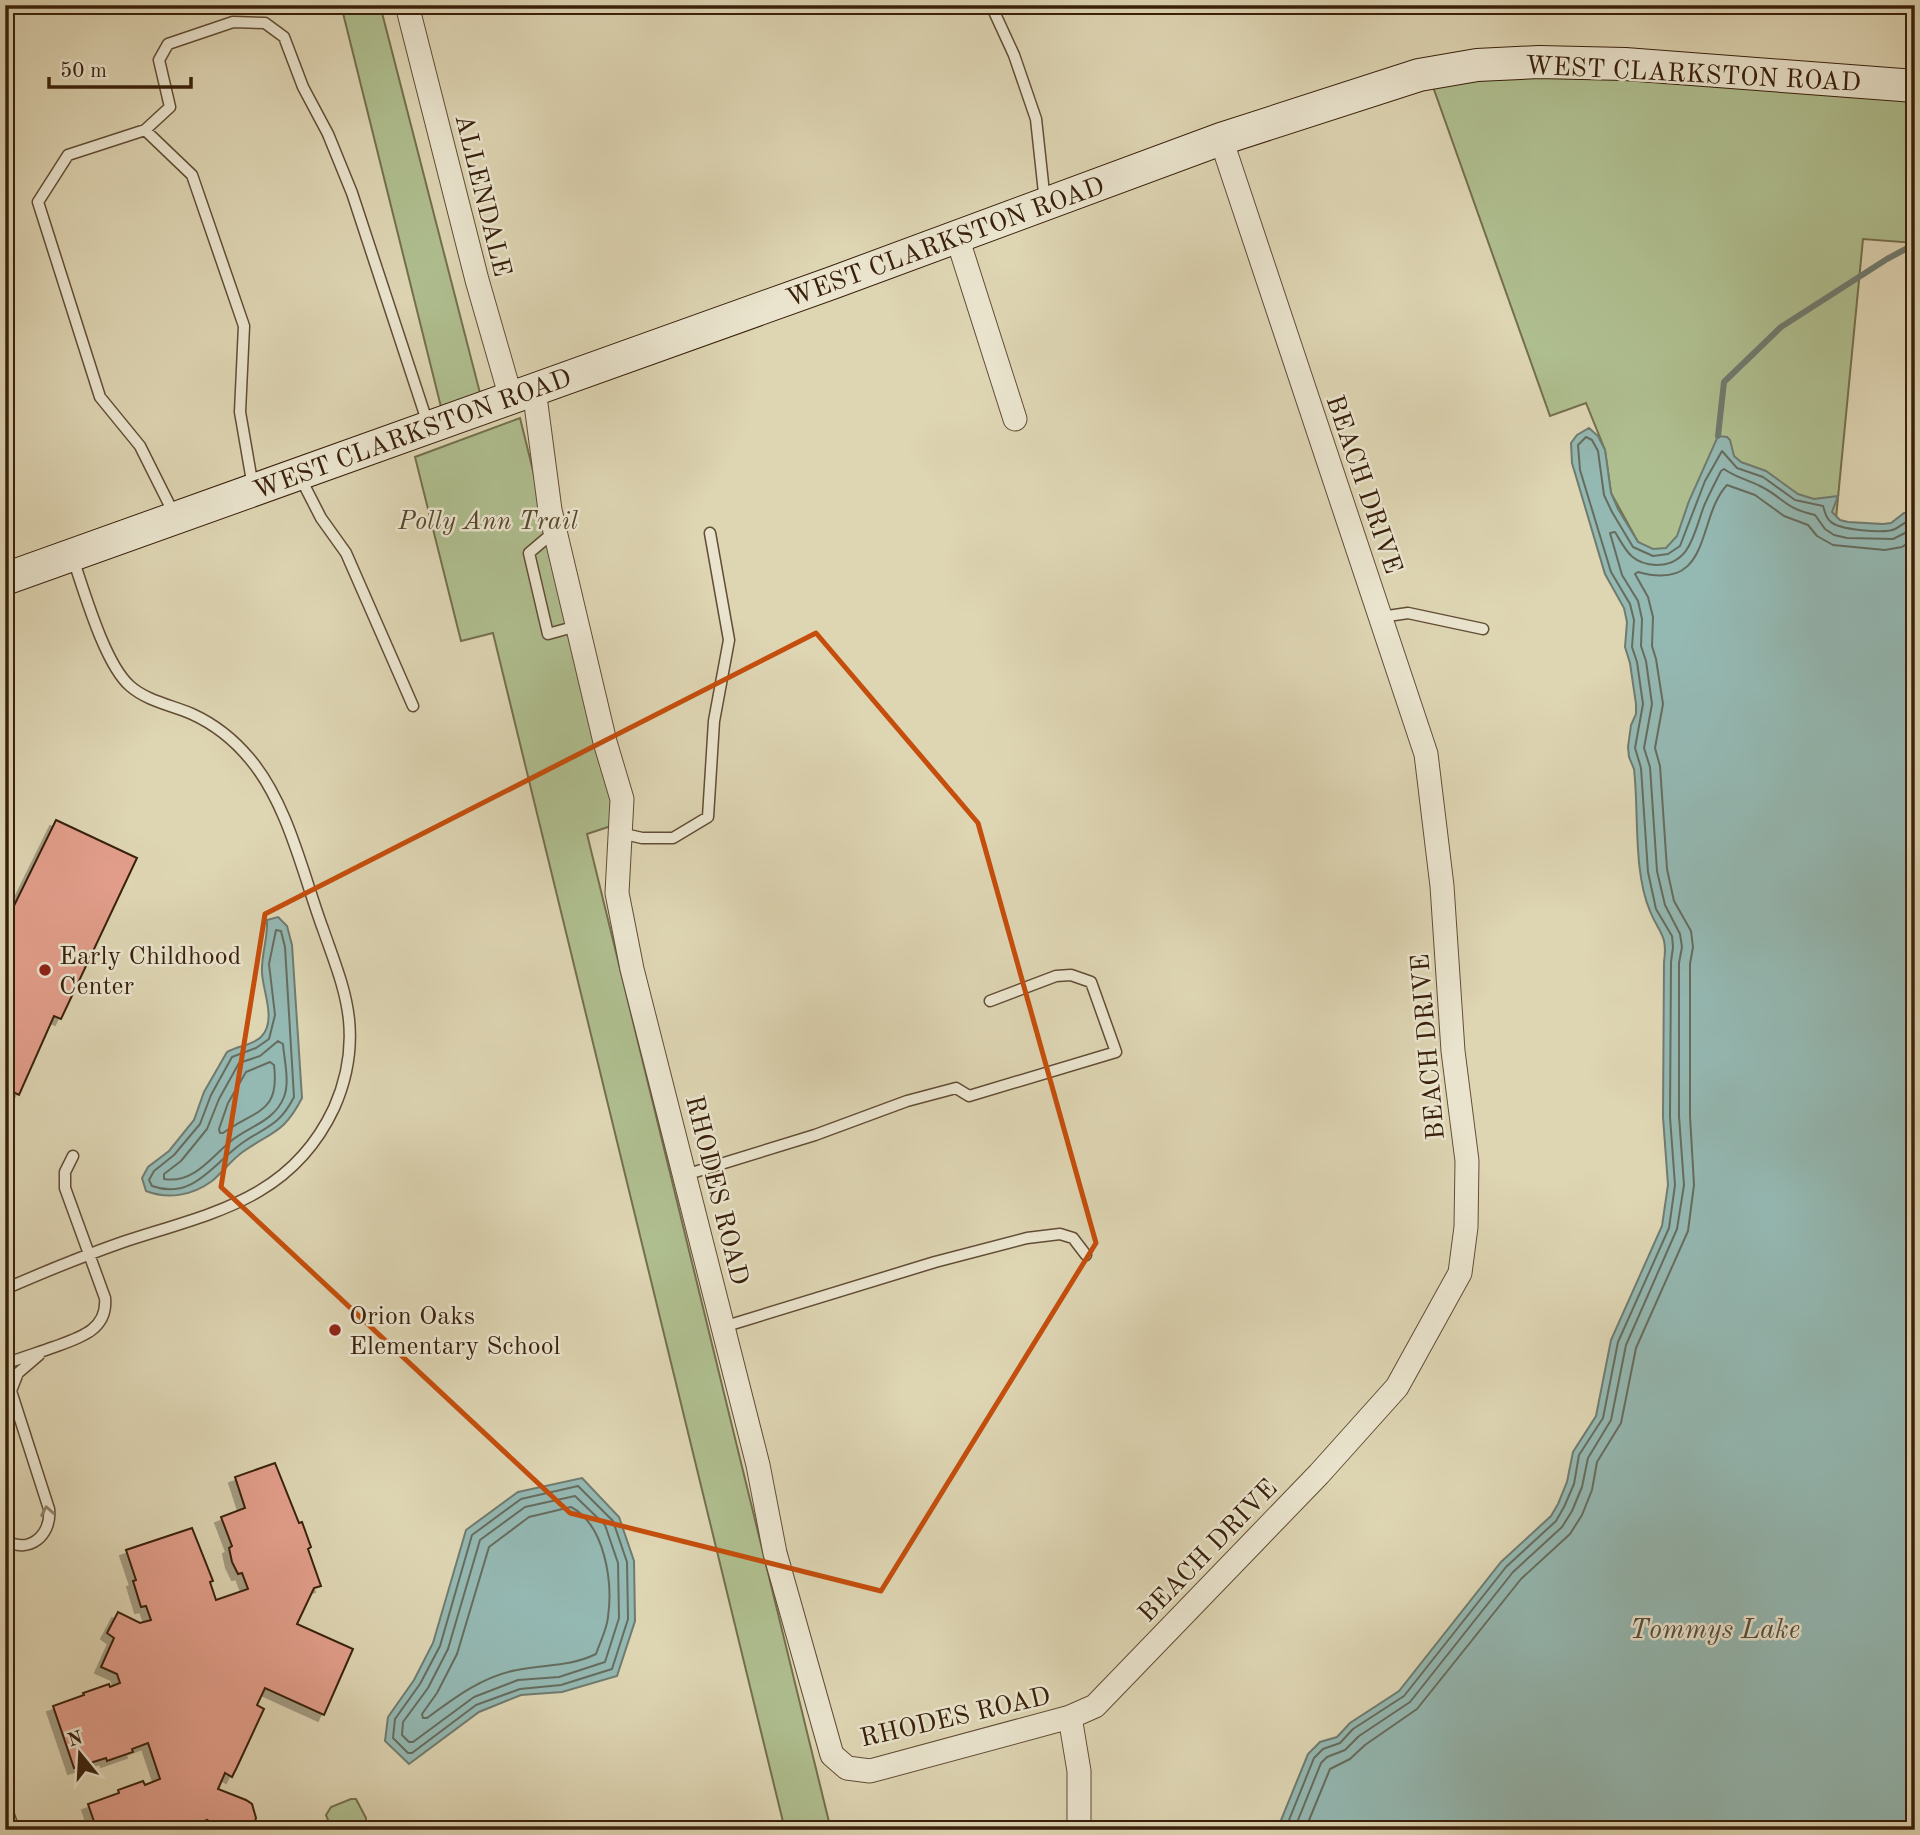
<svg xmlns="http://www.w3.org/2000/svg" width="1920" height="1835" font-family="'Old Standard TT',serif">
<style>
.green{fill:#afbe8f;stroke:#746f4d;stroke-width:2}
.water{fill:#94b8b2;stroke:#707b6f;stroke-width:2}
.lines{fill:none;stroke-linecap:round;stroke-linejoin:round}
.shore{stroke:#666c5e;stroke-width:2}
.stream{stroke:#707b6f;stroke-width:6}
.building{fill:#e29e8b;stroke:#39200b;stroke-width:2;filter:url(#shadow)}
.lane-casing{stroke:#624d35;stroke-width:13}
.street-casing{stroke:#624d35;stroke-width:25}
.secondary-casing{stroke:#39200b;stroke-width:34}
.lane{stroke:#eae4ce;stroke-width:10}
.street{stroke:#eae4ce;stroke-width:23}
.secondary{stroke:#eae4ce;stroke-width:32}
.oneway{stroke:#92826c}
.marked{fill:none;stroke:#c54e0c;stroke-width:5;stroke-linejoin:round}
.poi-dot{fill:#8f2418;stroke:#eae4ce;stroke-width:2.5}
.labels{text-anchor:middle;stroke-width:5;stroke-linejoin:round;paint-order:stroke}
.street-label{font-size:26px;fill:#39200b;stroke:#eae4ce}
.park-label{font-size:26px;font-style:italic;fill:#56482c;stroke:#eae4ce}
.poi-label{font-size:26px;fill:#39200b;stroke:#eae4ce;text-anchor:start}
.water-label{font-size:28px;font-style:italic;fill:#544e3d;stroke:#eae4ce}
</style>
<defs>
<filter id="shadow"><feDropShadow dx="-6" dy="6" stdDeviation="0" flood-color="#0004"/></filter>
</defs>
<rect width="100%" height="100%" fill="#ded5b3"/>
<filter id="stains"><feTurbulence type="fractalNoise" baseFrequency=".00286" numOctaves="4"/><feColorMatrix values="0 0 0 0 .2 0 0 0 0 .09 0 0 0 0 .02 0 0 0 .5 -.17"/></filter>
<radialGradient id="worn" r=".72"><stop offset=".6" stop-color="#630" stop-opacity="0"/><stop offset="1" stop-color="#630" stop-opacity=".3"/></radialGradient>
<path class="green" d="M341,5H380L480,393L441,407Z
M1583,73L1915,100V243L1863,239L1831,570L1915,1437L1638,542L1611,493L1605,450L1586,403L1550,416L1432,84Z
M520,418L620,823L587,834L831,1830H785L493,633L461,641L415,457Z
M351,1799H356L366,1818V1830H332L326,1815L331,1807Z"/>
<path class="water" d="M1589,428L1598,436L1605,450L1611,493L1618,509L1638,542L1653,549L1666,548L1677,536L1689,501L1718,436L1727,437L1730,440L1734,456L1741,462L1766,471L1798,494L1814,499L1838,496L1832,512L1840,520L1848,522L1883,524L1891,523L1904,513L1915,512V1830H1277L1308,1754L1320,1742L1337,1737L1350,1723L1399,1691L1501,1562L1551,1516L1558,1504L1567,1482L1573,1452L1596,1416L1611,1340L1662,1226L1668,1185L1663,1117L1664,962C1668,934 1659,934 1650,911C1633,871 1639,812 1634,769L1629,757L1628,747L1631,725L1636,714V704L1630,663L1625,647L1627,622L1624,608L1605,574L1572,463L1571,443L1577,435Z
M278,917L287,926L292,945L302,1098C284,1133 273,1131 244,1151C232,1159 223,1172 212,1181C193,1195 169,1200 146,1191L142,1178L148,1167L169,1151L194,1120L204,1092L227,1052C237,1046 253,1045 261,1037C277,1021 263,992 262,973C261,955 268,939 267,920Z
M582,1478L619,1517L634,1561L635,1621L617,1676L562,1692L521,1695L479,1712L409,1764L385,1741L388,1717L414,1680L433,1643L466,1530L518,1492Z"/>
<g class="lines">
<path class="shore" d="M276,930L281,931L285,947L294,1097C278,1129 262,1127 237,1147C211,1167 191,1200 152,1186L149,1180L154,1171L174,1155L200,1124L211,1095L232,1057L256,1048L269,1039L275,1015L269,964Z
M278,1041L283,1044C284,1059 290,1082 284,1097C274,1122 249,1126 231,1141C211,1157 194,1184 164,1179V1174L181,1161L207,1129L219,1099L239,1063L260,1056Z
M270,1062L274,1065C280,1114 256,1109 223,1133H220L219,1129L228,1103L246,1072Z
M578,1486L613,1521L627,1562L628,1619L612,1669L561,1685L520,1689L476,1705L412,1753H408L393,1738L395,1719L420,1684L440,1646L472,1535L521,1499Z
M575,1496L605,1525L618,1563L619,1618L605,1662L559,1677L518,1680L474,1697L413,1742H409L402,1735L403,1722L428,1688L448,1649L480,1540L525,1507Z
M571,1507C605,1525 613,1582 608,1617C607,1629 600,1642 596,1654C569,1667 546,1664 517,1670C483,1676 454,1698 427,1718H423L422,1714L437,1693L457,1654L489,1547L529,1517Z
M1285,1830L1314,1758L1323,1749L1340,1743L1353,1729L1404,1696L1506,1567L1556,1521L1564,1507L1574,1484L1579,1455L1603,1418L1618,1342L1669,1228L1675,1185L1670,1117L1671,962L1673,947L1672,936L1656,909L1648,872L1641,768L1635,748L1643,704L1637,662L1632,647L1634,620L1630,604L1611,572L1580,470L1578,445L1586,437L1592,440L1598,451L1604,495L1612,512L1633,547L1653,556L1668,554L1680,546L1705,481L1722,451L1737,468L1763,477L1795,500L1823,506C1825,511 1825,517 1830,521C1838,530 1885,534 1895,529C1903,525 1906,520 1915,519
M1294,1830L1321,1763L1327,1757L1345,1750L1359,1736L1410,1702L1513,1572L1562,1527L1572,1511L1582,1487L1588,1458L1611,1420L1626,1345L1677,1229L1684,1185L1679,1116V963L1682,947L1680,934L1665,905L1657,871L1650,767L1644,748L1652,704L1646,661L1641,646L1642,619L1638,601L1622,575L1610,533L1615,532C1626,550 1631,564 1656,565C1691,565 1694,532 1704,506C1709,494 1715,483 1721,471L1724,469C1735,477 1748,480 1760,486C1783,497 1785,509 1815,515L1825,529L1834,535L1847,538L1893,539L1915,528
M1305,1830L1330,1769L1350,1759L1365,1745L1417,1709L1521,1579L1570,1534L1582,1515L1592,1490L1597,1462L1621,1423L1636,1348L1688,1231L1694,1185L1690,1116V964L1693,947L1691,931L1674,901L1667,869L1660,766L1655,748L1663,704L1656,659L1652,646L1653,617L1648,597L1635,574L1638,572C1713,593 1696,518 1727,485L1755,495L1784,516L1808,525L1817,536L1833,545L1885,550L1902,547L1915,538"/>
<path class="stream" d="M1718,436L1724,382L1781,327L1887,259L1915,244"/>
</g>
<path class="building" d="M56,820L137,858L61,1019L54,1016L19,1095L5,1088V924Z
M275,1463L299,1523L302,1522L311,1547L308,1549L321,1586L314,1588L297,1624L353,1649L324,1715L265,1688L257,1705L264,1709L237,1767L232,1777L225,1773L218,1789L246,1800L252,1804L256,1818L252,1830H241L231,1825L228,1830H223L207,1820L200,1823L203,1830H97L88,1804L119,1793L118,1790L143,1781L145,1785L160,1779L148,1743L132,1749L133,1752L107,1761L106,1758L74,1768L53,1706L84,1695L83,1693L109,1684L110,1687L120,1683L117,1674L101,1667L114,1638L107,1633L118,1612L140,1623L151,1620L146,1606L141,1607L133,1581L136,1580L126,1550L192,1528L213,1581L210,1582L216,1600L248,1589L242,1573L238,1574L232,1562L229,1548L232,1546L221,1517L245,1508L235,1477Z"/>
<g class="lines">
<defs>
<path id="lane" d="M991,5L1014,55L1036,119L1045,202
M145,130L170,107L159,60L168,44L233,22L265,23L284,37L303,87L328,134L352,193L428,424
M300,477L321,518L346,553L413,706
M175,516L140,446L100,397L38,202L68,155L145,130L192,175L244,326L240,412L253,487
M555,531L529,553L548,634L577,626
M1381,617L1408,613L1483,629
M620,833L642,838H673L708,817L714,721L729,640L710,533
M685,1175L815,1135L907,1101L956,1088L969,1096L1116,1052L1091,982L1071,975L1056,976L990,1001
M5,1289C44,1272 83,1256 123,1242C211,1213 291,1200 334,1108C346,1081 352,1050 349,1020C346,989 333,958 323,929C303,875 288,804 250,759C235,741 214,724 192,714C171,705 147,701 130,686C104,663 84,590 72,556
M723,1327L935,1262L1027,1238L1060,1234L1073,1238L1086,1255
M5,1364C21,1358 37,1353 54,1347C79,1338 108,1330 105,1298L65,1188V1172L73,1156
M5,1540C29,1555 52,1535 49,1509L11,1391L18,1373L39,1355
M5,1804L14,1830"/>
<path id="street" d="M407,5L477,280L511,398
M957,237L1015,419
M534,389L550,510L605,742L622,799L617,893L632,969L758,1465L775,1553L832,1755L847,1768L870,1771L1070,1717L1095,1706L1319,1474L1397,1387L1460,1273L1466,1227L1467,1161L1453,1051L1442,886L1426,754L1221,139
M1070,1717L1079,1771V1830"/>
<path id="secondary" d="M5,579L832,283L1221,139L1419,75L1477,65L1539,62L1625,64L1915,86"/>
</defs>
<use href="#lane" class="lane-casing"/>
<use href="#street" class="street-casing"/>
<use href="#secondary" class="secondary-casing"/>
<use href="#lane" class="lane"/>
<use href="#street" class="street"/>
<use href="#secondary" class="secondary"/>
</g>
<defs><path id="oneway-chevron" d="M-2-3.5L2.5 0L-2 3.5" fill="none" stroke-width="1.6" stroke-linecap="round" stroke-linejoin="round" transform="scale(1.75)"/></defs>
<use class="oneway" href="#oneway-chevron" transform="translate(47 1511) rotate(-100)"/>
<path class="marked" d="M816,633L978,823L1096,1243L881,1591L570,1513L221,1187L265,914Z"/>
<g class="poi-dot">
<circle cx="45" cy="970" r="7"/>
<circle cx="335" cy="1330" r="7"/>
</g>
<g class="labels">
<g class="street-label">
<text transform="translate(1693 73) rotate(3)" y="9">WEST CLARKSTON ROAD</text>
<text transform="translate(484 195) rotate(76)" y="9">ALLENDALE</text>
<text transform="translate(945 241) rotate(-20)" y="9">WEST CLARKSTON ROAD</text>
<text transform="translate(412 433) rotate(-20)" y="9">WEST CLARKSTON ROAD</text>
<text transform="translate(1365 484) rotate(71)" y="9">BEACH DRIVE</text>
<text transform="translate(1427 1047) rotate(-95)" y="9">BEACH DRIVE</text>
<text transform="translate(718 1190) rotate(76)" y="9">RHODES ROAD</text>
<text transform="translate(1207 1550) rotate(-46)" y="9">BEACH DRIVE</text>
<text transform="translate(955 1716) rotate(-13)" y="9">RHODES ROAD</text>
</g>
<g class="park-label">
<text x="488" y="529">Polly Ann Trail</text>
</g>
<g class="poi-label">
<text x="59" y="964">Early Childhood<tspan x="59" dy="30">Center</tspan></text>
<text x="349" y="1324">Orion Oaks<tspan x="349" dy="30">Elementary School</tspan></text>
</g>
<g class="water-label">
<text x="1715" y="1638">Tommys Lake</text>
</g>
</g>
<rect width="1920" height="1835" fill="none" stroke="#ded5b3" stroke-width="28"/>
<rect x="7" y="7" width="1906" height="1821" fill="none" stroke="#39200b" stroke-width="3.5"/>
<rect x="14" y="14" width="1892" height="1807" fill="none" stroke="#39200b" stroke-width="2"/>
<g transform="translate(80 1754) rotate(342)" stroke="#eae4ce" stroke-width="5" paint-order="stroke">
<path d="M0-5L12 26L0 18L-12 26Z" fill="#39200b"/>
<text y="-10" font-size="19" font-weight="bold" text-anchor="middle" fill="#39200b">N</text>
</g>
<path d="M49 77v10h142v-10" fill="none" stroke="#39200b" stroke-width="3.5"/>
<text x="60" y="77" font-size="21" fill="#39200b" stroke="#eae4ce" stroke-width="5" paint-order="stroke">50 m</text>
<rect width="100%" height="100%" filter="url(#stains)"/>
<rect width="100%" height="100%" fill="url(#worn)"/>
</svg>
